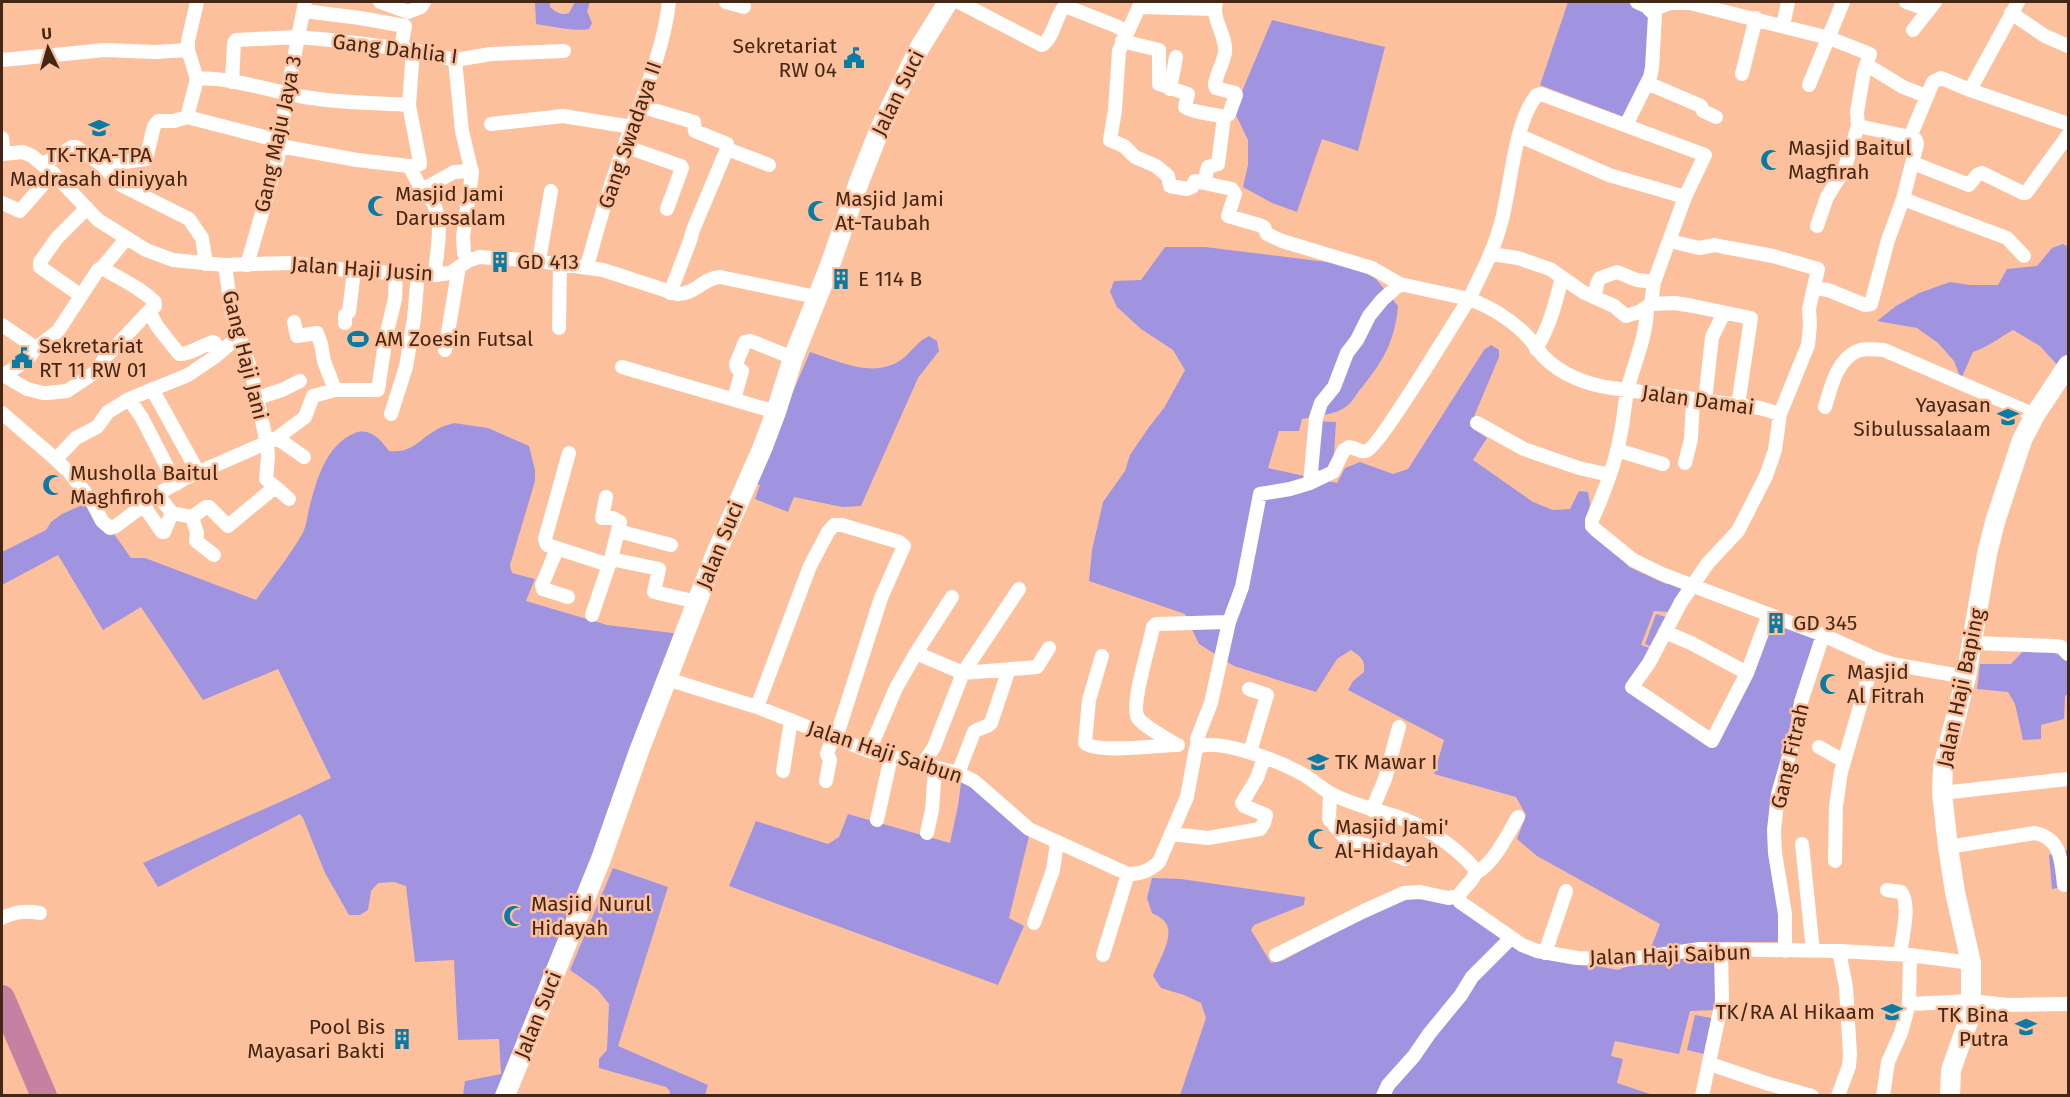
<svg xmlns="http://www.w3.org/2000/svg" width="2070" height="1097" font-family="'Fira Sans',sans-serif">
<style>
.green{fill:#a094e0}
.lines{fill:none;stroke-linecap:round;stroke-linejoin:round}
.street{stroke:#fff;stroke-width:14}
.secondary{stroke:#fff;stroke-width:20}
.highway{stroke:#c581a1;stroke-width:26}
.labels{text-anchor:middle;stroke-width:5;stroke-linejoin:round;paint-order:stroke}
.poi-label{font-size:21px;fill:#432614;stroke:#fdc09d;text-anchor:start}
.street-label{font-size:21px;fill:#432614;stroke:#fdc09d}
</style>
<rect width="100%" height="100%" fill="#fdc09d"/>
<path class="green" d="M535,2H550V7C556,12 561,16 569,13L575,2H590L587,11L592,23L589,29C579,32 548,26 536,24Z
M1568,2H1634L1655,10L1649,68L1624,117L1540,85Z
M1272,20L1385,47L1358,151L1322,139L1297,212L1272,203L1243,187L1248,165V140L1235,113L1243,89Z
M2063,244L2068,247V353L2059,367L2040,346L2013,330C1999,338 1988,347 1973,352L1961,379L1954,361L1938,343L1917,328L1877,321L1896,306L1919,293L1950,282L1970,285H1998L2007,269L2037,266L2052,248Z
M1165,247H1205L1351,265L1376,279L1398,306C1395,342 1382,363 1359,391C1356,395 1352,402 1347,406C1336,415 1316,416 1302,419L1299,431H1279L1268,468L1337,483L1345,468L1360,462L1393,474L1408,469L1484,350L1491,345L1499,350V357L1470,426L1487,438L1473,460L1533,502L1553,510L1570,509L1579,491L1588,492L1590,504L1588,520L1620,552L1629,567L1666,584L1679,583L1685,585L1669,612L1654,611L1641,645L1653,649L1631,686L1712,743L1771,613L1823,633L1777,794L1785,942H1723L1716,1010L1690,1011L1679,1054L1615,1041L1611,1056L1623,1059L1617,1083L1653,1095H1180L1206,1018L1201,1003L1184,995L1161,988L1153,976C1158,962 1173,940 1167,925C1164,919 1158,916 1152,913L1147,898L1152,878L1181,879L1305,897L1304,905L1254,925L1251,930L1271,963L1284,960L1403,895L1453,904L1522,952L1618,970L1647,958L1660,924L1537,856L1517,839L1526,815L1516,797L1434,774L1444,740L1348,690L1353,681L1364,672C1365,659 1361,657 1351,650L1337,659L1316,692L1234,666L1199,644L1185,614L1089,581L1092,550L1103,502L1125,471L1130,455L1149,427L1164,408L1185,370L1173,350L1141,329L1117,307L1110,292L1114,281L1141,280Z
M929,336L937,341L939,351L918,378L861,506L842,507L794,497L788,512L755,499L760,485L754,483L810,352C839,361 872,379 901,360C912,352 917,341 929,336Z
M1316,421L1336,422L1333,471L1313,470Z
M454,423L488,428L529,446L535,470V481L510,565L512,573L535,579L526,601L607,625L681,634L500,1095H463L465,1081L501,1074L499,1039L458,1040L454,960L415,962L406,886L394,882L378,883L371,891L368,910L360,915H349L325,873L303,818L300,814L158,887L143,863L300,793L331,778L278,669L203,700L141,607L103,630L58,555L2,585V552L46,530L51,522L62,514L87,503L97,510L131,558H145L256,600C271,579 288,558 301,536C306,529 307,518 309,509C316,482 325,445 355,433C370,427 381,440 389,451C413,453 417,441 436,430C442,426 448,425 454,423Z
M1656,614L1666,617L1654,648L1645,644Z
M2064,648L2068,660V694L2065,696L2064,719L2041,725V739L2023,740L2015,704L2008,692L1977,689L1980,664H2011L2025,649Z
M955,770L1031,828L1009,918L1024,926L998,985L729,886L756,821L828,844L839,837L848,814L950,843L958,806L961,783L954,782Z
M2068,850V886L2052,889L2049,855Z
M613,868L668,887L618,1046L708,1085L705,1095H669L670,1091L666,1087L599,1068V1059L607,1050L609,1004L597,989L570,970Z
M1695,1015L1712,1018L1704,1054L1687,1050Z"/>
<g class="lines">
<path class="street" d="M380,2L408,12L421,7L424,2
M726,2L744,7
M959,2L1042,45C1054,38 1055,16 1065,6L1116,26L1127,32
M1906,2L1928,10
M1214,9L1139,7L1119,51L1115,110L1110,140L1124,146L1135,157L1156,166L1168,176L1170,186L1187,189L1192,187L1195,181L1232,189L1235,194L1228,216L1259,225L1264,227L1267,234L1282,241L1372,268L1400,284L1469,299C1456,319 1378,449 1366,451C1361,453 1354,447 1349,447L1344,450L1333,472L1310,483
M1652,10L1670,3H1690L1829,38L1870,54L1864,71L1857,112L1858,126L1844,170L1827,197L1817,226
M304,11L360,18L405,26L401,48
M2011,13L2045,36L2068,46
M1783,26L1788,2
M1913,30L1935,2
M1122,41L1159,50V84L1188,94L1185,107C1196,114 1212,113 1224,117
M2,60L105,50L155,52L188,50
M455,60L462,131L472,173L463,237L464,253L468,261
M1867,65L1903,87L1926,96
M1742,74L1756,18
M197,79C225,75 280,94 311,98C344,103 377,103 409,105L413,50
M197,79L188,50V41L197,2
M232,82L234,43L236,40L298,37L331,40L413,50L455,60L491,54L564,51
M1647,83L1701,106L1703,111L1716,117
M1809,85L1843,2
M1170,89L1176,57
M1970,90L2068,124
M640,106L694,122L695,131L727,144V149L769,165
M187,117L280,141
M491,124L563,116L632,127
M1626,125L1650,77L1652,68L1655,15L1646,6L1637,2
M1858,126L1910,137L1933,82L1941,78L1970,90L2018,2
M1520,136L1609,175L1685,197
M1910,137L1916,140L1917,144L1903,199L2007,238L2024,256
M2,138L4,154
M280,146L357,160L409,166L422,190L454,172L472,171
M624,146L681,166L682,168L667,209
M2,154L23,152L32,156L53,173L98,220L146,250L173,260L225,265L290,263L354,271L435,275L450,273L468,261L479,257L539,261L603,270L677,294C695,295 703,278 720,277L816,297
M1913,163L1969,185L1977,175L1982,173L2023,193H2026L2068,135
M43,164L72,147H76L102,165L146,159L154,126L158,121H174L187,117L197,79
M102,165L121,185L189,219L202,238L206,264
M409,166L420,164V162L409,105
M1204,183L1208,167L1218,164L1224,117L1229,114L1236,95L1235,93L1216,88L1215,85C1216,74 1223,64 1225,53C1227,35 1211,20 1216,2
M430,198C446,220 436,250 435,275
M2,203L20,211L53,173
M1670,241L1699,248L1715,245L1724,247L1773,256L1818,269L1809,309L1810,325L1808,345L1780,414L1775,450L1766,476L1738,531L1708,563L1681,602L1649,663L1632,687L1712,741L1747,673L1769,614
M1491,254L1518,258L1550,269L1583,292L1614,306L1626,316L1639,312L1651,304
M539,261L551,191
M225,265L232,315L251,370L267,444L268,457L266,479L289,499
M247,265L278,158L287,94L305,2
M587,267C596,232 607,196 619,161C637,108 663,57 669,2
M102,268C121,279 139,287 155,302V306L149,311
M1814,288L1828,290L1865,305L1871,304L1888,240L1903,199
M670,293L690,241L693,230L727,149
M80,295L40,267V262L57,238L87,208
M1595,296L1597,284L1600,278L1617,272L1637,280L1654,282
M1651,304L1654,282L1685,197L1705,155L1541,94L1537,95C1514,121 1511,188 1501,223C1494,250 1481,274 1469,299C1489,306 1512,320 1527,336C1534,343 1538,351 1545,358C1562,375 1588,385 1612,388L1760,408L1780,414
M1651,304L1675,303L1693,306L1751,318L1738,405
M1647,307C1647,335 1635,361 1628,387C1624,404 1624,421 1620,437C1615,466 1604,493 1592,520V526L1596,530L1633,560L1662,574L1823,635L1874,658L1892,664L1966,677
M294,322L297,336L317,333L321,344L324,361L335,390
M345,323V315L349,312L354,271
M2,325L36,348
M559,328L560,265
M1536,349C1550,326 1556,302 1562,277
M445,350L459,267
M622,367L776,412
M3,375L27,389L43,393
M2,376L26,361L36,348L58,331L98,270L102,268L126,239
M152,389L198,472
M47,393L67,391L97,371L104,359L149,311L157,326L179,354C189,355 202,345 213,342L215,343L216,356
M257,398L282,390L300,381
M129,399L142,418L176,484
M734,399L742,371L737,368L736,364L745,342L751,341L793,358
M1705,401L1712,337L1724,313
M1825,407C1831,387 1837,358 1860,350C1867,348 1876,350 1884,350L2035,415
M2,413L52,456L69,472L91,500L102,521L110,528L116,526L161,492L186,478L277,438L305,417L313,396L335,390H378L386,336L395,299L396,272
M391,414L406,367L414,319L418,273
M1477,423L1524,449L1579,468L1610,475
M277,438L304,457
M1617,450L1663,464
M569,453L545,539L547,545L609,565
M56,459L76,438L97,427L108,412L129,399L188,375L216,356L238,337
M1685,463L1691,439L1693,400
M158,495L172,513L192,517L206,507H209L228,526L275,487
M143,505L162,532H164L172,513
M192,517L197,533L196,541L214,555
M618,531L671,545
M557,549L542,585L543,589L568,597
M611,559L659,569L654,592L697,602
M592,615L611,559L620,522L613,518H602L606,497
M1665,632L1691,643L1747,673
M1973,643L2055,646L2061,647L2068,654
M916,653L963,673L1037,667L1049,648
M1102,656L1089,700L1085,743C1098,754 1158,745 1178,745
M667,679L757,707L869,751L958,773L974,781L1029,829L1128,874C1141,874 1149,871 1159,862L1187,797L1196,748C1217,736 1283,763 1304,775C1313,780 1321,788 1330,793C1350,804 1373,809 1395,816C1424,825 1455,846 1475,869C1477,880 1463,886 1459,896L1460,902L1522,945L1537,951L1577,958L1623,960L1700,949L1839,951L1910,955L1971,963
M1249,689L1267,695L1250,752
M757,707L810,566L828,532L834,525H842L899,542L904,546L881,598L836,738
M1177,745C1168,739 1144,727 1138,718C1130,705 1150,645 1153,627L1156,624L1229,622
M1198,746L1197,739L1211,703L1229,622L1242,587L1260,494L1290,489L1310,483L1316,418L1321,403L1334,387L1347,353L1357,340L1369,316L1382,300L1400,284
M1819,747L1844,761
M869,751L896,688L916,653L952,597
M923,764L934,747L963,673L1019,589
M783,771L791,720
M958,773L974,732C980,727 986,728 991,723L1009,669
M826,781L830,760L827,754L833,737
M1330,793L1329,819L1345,838L1350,841L1381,849L1405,859
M1942,793L2068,779
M1372,810L1385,779L1399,727
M877,820L891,757
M927,833L932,810L935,768
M1171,834L1208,838L1260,829L1264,823L1266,815L1244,806L1242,803L1257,778L1264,758
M1802,844L1813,951
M1948,847L2035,833C2062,839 2061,861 2064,885
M1835,861L1836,806L1841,772L1874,658
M1476,873C1495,862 1507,835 1518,817
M1887,890L1901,892C1911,904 1902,938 1900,954
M2,918C15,912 25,910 40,913
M1034,923L1053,870L1057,843
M1785,951V914L1775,853L1774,830L1778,794L1797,728L1801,702L1823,635
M1545,953L1566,891
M1103,955L1128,874
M1276,955L1364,911L1404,893L1420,892L1448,898L1459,896
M1909,1004L1971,1001L2007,1005L2068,1004
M1710,1064L1769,1084L1812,1096
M1383,1096L1388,1085L1414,1056L1429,1034L1461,995L1472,977L1511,938
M1702,1096L1722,1001L1721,950
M1838,1096L1849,1066L1850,1055L1846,987L1839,951
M1883,1096L1888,1062L1901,1033L1909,1004L1910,955"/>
<path class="secondary" d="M505,1096L601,859L639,751L714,558L762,449L776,412L793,358L829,268L859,182L879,131L920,47L948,2
M1950,1096L1951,1070L1968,1022L1971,1001V963L1955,892L1948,847L1942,793L1943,767L1966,677L1987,554L1995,522L2022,440L2035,415L2068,365"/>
<path class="highway" d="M2,998L44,1096"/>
</g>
<defs>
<symbol id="civic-bare" viewBox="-9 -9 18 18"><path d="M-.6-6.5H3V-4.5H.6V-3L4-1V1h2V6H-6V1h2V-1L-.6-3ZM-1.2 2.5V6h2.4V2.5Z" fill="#097ba4" stroke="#fdc09d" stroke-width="2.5" paint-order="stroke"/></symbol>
<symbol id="school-bare" viewBox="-9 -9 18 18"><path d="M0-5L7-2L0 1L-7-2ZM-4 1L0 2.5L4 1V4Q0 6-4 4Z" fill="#097ba4" stroke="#fdc09d" stroke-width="2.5" paint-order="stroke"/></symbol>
<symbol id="mosque-bare" viewBox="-9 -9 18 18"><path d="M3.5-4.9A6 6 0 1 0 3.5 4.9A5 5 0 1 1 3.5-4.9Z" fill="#097ba4" stroke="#fdc09d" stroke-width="2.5" paint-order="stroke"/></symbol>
<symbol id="building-bare" viewBox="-9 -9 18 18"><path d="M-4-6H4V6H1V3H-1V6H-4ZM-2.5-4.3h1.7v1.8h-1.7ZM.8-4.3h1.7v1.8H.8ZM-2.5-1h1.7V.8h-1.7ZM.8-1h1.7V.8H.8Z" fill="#097ba4" stroke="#fdc09d" stroke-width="2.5" paint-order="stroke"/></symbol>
<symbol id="stadium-bare" viewBox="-9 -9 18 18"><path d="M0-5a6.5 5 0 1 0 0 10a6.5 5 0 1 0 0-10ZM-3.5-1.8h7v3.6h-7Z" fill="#097ba4" stroke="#fdc09d" stroke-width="2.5" paint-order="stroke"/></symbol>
</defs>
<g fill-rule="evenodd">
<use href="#civic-bare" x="839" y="43" width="30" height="30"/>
<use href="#school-bare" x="84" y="113" width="30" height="30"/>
<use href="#mosque-bare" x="1756" y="145" width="30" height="30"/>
<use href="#mosque-bare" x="363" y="191" width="30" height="30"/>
<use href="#mosque-bare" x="803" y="196" width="30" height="30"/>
<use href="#building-bare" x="485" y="247" width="30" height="30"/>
<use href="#building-bare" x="826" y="264" width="30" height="30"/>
<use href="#stadium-bare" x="343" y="324" width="30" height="30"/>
<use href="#civic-bare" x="7" y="343" width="30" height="30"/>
<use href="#school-bare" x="1993" y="402" width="30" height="30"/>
<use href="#mosque-bare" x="38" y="470" width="30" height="30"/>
<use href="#building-bare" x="1761" y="608" width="30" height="30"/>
<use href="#mosque-bare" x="1815" y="669" width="30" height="30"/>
<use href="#school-bare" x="1303" y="747" width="30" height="30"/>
<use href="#mosque-bare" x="1303" y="824" width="30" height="30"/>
<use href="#mosque-bare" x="499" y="901" width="30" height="30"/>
<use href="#school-bare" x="1877" y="997" width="30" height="30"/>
<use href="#school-bare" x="2011" y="1012" width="30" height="30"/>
<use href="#building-bare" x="387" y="1024" width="30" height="30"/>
</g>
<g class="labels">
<g class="poi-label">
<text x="837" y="53" text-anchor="end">Sekretariat<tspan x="837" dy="24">RW 04</tspan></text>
<text x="1788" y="155">Masjid Baitul<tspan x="1788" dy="24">Magfirah</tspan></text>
<text x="99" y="162" text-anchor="middle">TK-TKA-TPA<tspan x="99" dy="24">Madrasah diniyyah</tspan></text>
<text x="395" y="201">Masjid Jami<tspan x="395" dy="24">Darussalam</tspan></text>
<text x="835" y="206">Masjid Jami<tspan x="835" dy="24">At-Taubah</tspan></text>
<text x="517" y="269">GD 413</text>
<text x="858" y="286">E 114 B</text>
<text x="375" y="346">AM Zoesin Futsal</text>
<text x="39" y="353">Sekretariat<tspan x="39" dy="24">RT 11 RW 01</tspan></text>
<text x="1991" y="412" text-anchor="end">Yayasan<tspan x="1991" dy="24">Sibulussalaam</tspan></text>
<text x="70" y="480">Musholla Baitul<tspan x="70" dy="24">Maghfiroh</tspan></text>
<text x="1793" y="630">GD 345</text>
<text x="1847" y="679">Masjid<tspan x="1847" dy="24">Al Fitrah</tspan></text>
<text x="1335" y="769">TK Mawar I</text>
<text x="1335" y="834">Masjid Jami'<tspan x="1335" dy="24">Al-Hidayah</tspan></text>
<text x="531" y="911">Masjid Nurul<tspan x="531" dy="24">Hidayah</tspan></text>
<text x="1875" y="1019" text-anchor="end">TK/RA Al Hikaam</text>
<text x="2009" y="1022" text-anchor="end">TK Bina<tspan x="2009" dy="24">Putra</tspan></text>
<text x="385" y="1034" text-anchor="end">Pool Bis<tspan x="385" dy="24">Mayasari Bakti</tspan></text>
</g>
<g class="street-label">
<text transform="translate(395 49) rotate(7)" y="7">Gang Dahlia I</text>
<text transform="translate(898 93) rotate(-64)" y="7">Jalan Suci</text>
<text transform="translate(278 134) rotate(-78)" y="7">Gang Maju Jaya 3</text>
<text transform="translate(630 135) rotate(-71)" y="7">Gang Swadaya II</text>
<text transform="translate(362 269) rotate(4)" y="7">Jalan Haji Jusin</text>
<text transform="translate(245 355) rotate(76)" y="7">Gang Haji Jani</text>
<text transform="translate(1698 400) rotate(8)" y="7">Jalan Damai</text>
<text transform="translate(720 545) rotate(-68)" y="7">Jalan Suci</text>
<text transform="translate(1961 688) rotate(-78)" y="7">Jalan Haji Baping</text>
<text transform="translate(885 752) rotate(18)" y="7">Jalan Haji Saibun</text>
<text transform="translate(1790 756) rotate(-77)" y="7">Gang Fitrah</text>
<text transform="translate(1670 955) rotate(-2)" y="7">Jalan Haji Saibun</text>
<text transform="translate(538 1015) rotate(-68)" y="7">Jalan Suci</text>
</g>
</g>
<rect width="2070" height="1097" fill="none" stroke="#432614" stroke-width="6"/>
<g transform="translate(48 48) rotate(355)" stroke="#fdc09d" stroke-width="4.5" paint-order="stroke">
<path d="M0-4.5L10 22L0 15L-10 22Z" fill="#432614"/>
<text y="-9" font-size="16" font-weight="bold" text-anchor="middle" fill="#432614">U</text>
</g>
</svg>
